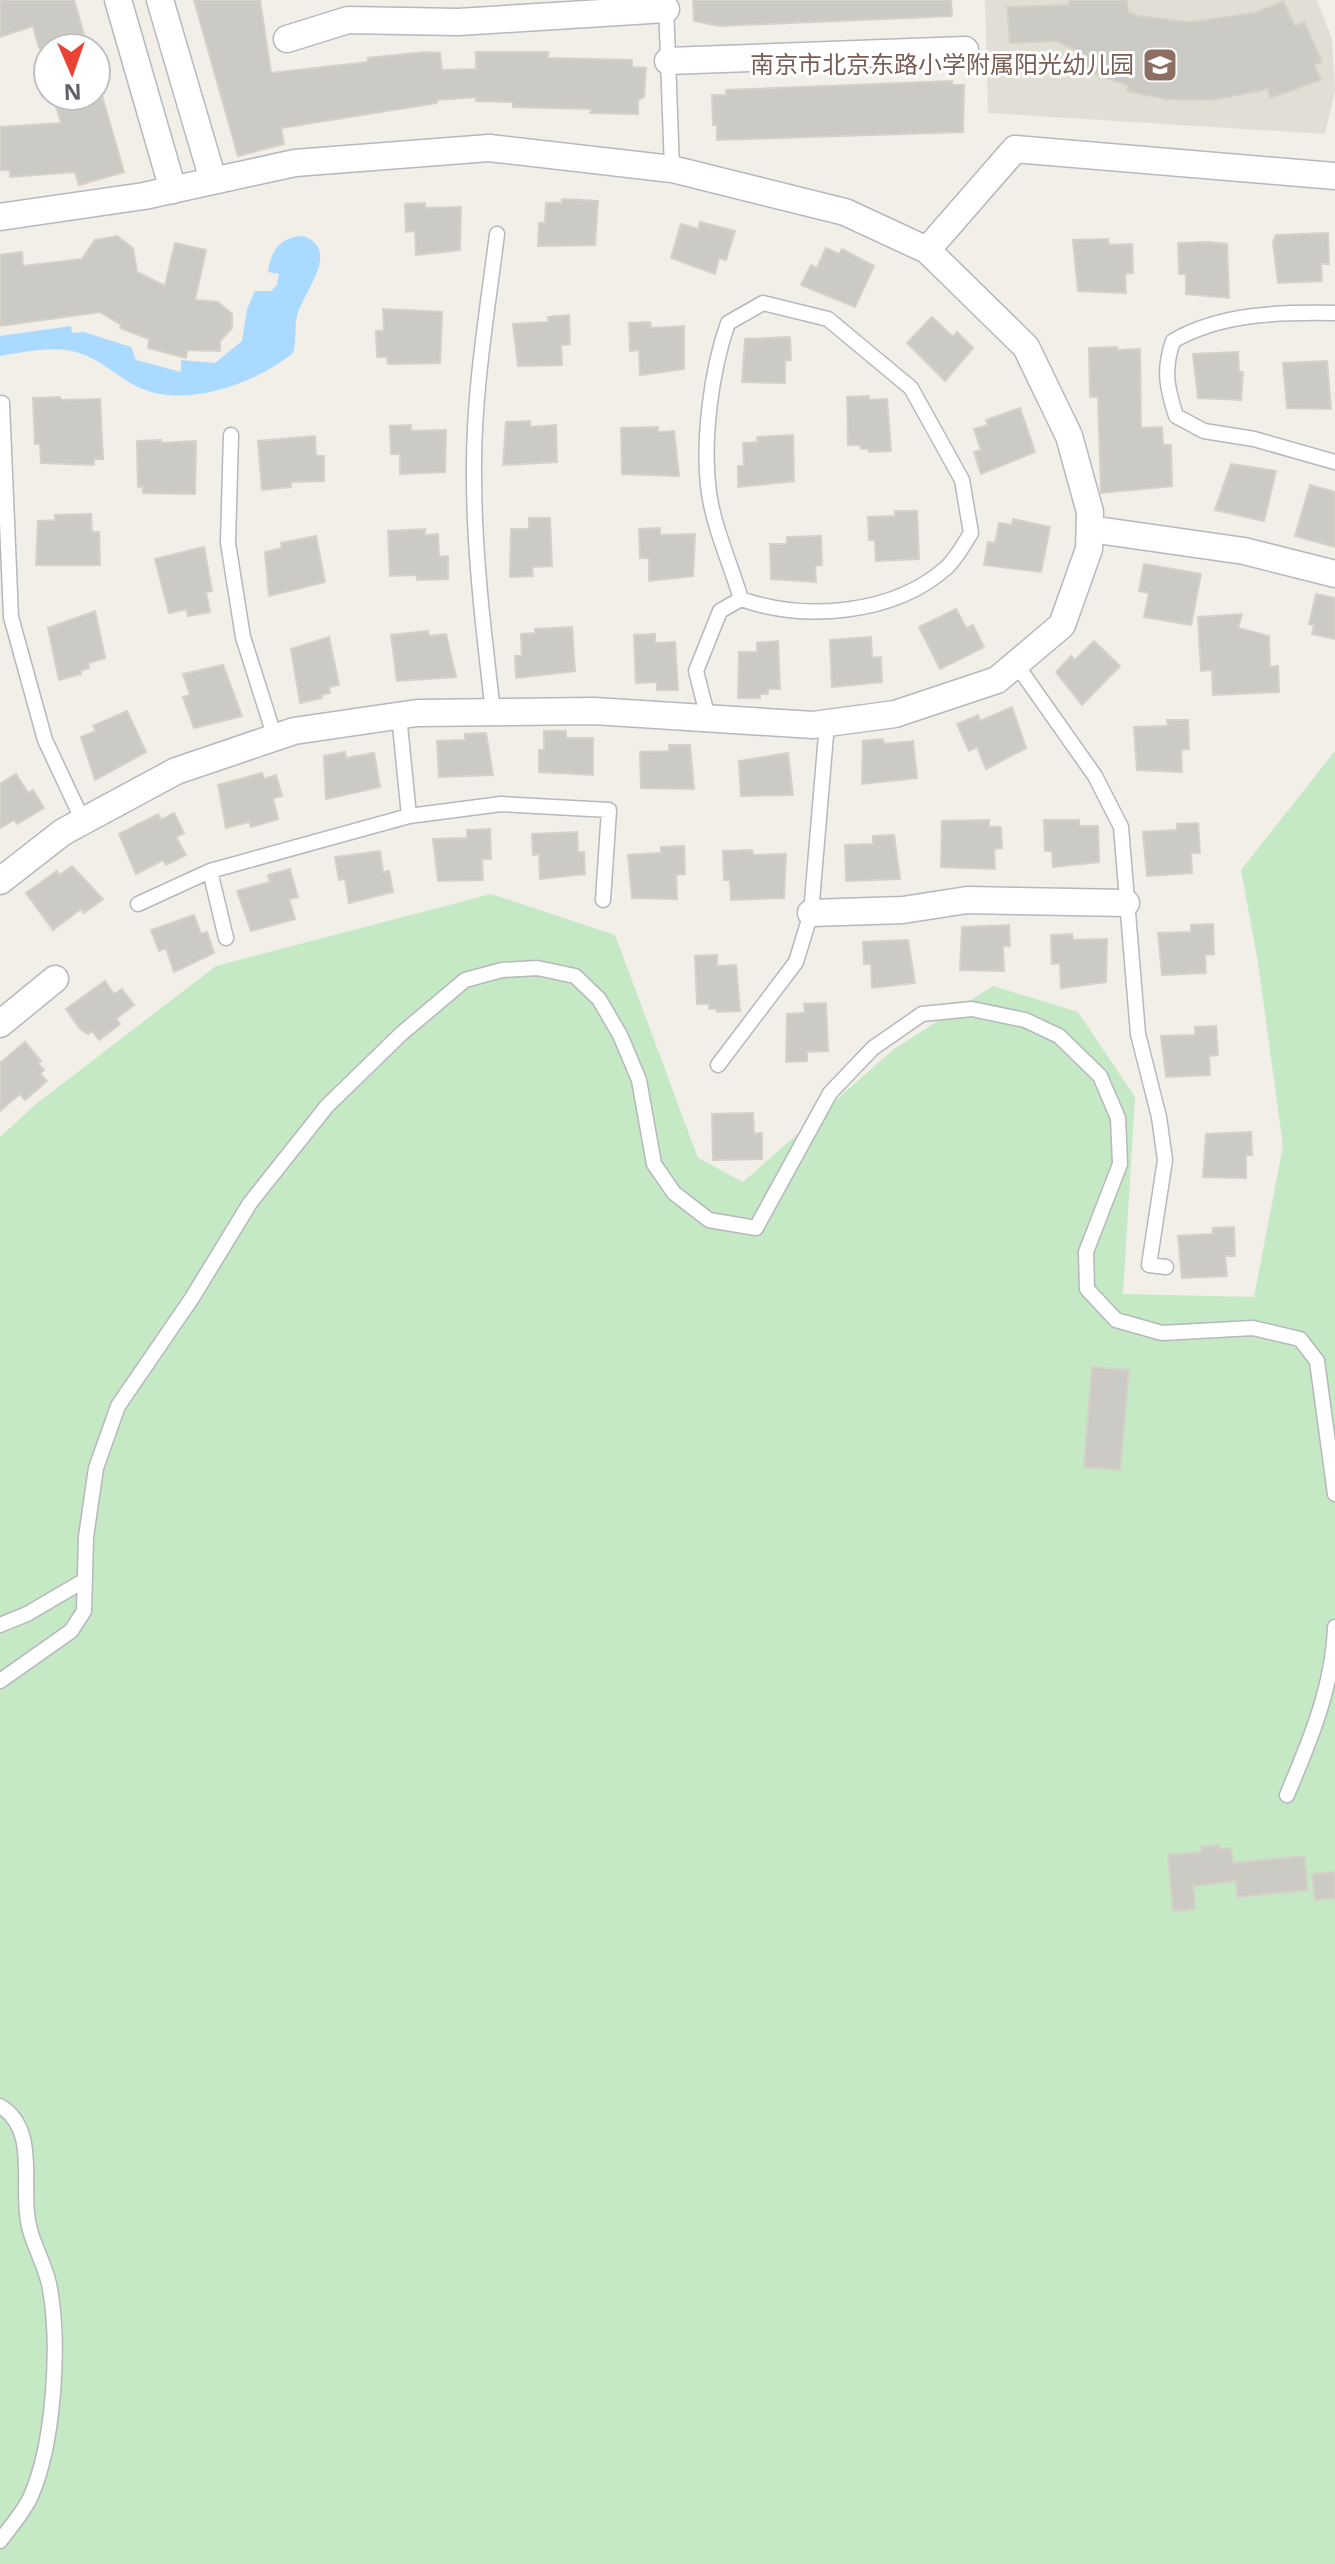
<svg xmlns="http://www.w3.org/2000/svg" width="1335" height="2564" font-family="'Open Sans','Noto Sans SC',sans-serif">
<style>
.education{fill:#e1ded6}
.green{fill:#c5e8c5}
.water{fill:#aadaff}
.building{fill:#cccac5;stroke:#d6d1c6;stroke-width:2}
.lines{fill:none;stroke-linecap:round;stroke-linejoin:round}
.lane-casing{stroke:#b5b8bc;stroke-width:17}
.street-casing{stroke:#b5b8bc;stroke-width:29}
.lane{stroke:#fff;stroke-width:14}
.street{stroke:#fff;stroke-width:26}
.labels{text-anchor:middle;stroke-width:6;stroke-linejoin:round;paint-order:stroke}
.education-label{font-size:24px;fill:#785e54;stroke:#fff;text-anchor:end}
</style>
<rect width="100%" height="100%" fill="#f1efe8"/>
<path class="education" d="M985,0H1317L1332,39L1335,90L1325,134L988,113Z"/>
<path class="green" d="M1335,751V2564H0V1137L36,1104L216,966L491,894L615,935L698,1158L743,1182L894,1049L993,986L1078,1012L1135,1097L1123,1294L1254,1297L1283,1146L1258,962L1241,870Z"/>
<path class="water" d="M303,236C342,250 304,290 297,316C294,328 297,341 293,353C257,382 189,408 143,389C120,380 103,360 79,353C55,345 25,352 0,356V336L71,326L72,333L84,332L131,347L136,360L181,372V360L215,363L242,341L247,309L255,291H271L277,285L279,274L268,272C271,250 280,237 303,236Z"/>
<path class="building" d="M0,0H74L88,48H39L33,26L0,37Z
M194,0H260L271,73L368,62V58L425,52L440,53L442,70L476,69V52H548V58L632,60V67L646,68L644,97L638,100V114L590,113L591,109L513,107V102L476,101V97L437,100V103L281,128L284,144L238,156Z
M693,0H951L952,16L719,26L694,21Z
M1070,0H1127L1128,12L1138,16L1189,22L1255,13L1283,1L1295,26L1304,22L1322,62L1314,65L1321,80L1270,98L1268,89L1212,100L1166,99L1127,91L1129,86L1078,68L1084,55L1057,41L1010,43L1007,7L1068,5Z
M952,81V85H964L963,132L717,140V125H713L712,95H726V90Z
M53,96H102L124,172L79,185L75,172L10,177V170H0V127L61,123Z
M562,199L598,201L595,245L538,246L539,223H545L546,203H562Z
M425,203V208L461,207L460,250L416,255L415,231L406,232L405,204Z
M700,222L735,231L726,260L719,258L715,274L671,258L681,224L698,229Z
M1328,233L1329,264H1321L1322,281L1278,283L1273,242L1276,235Z
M117,236L133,248L137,272L165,286L175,243L206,250L195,300L218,302L232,314V328L220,341V351L187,350L186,358L148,348L149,339L120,328L121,325L100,312L0,326V255L22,252L23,266L82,259L95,240Z
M1108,239L1109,245L1132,244L1133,273L1125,274L1126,293L1078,291L1073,240Z
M1208,242L1227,244L1229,298L1186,294V274H1179L1178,243Z
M826,248L839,254L842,249L874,266L855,307L801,285L811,265L817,268Z
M383,309L442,312L440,363L388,364L387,357H377L376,331H384Z
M569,315L570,344L561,345L562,365L518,366L513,324L549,322L548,317Z
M932,317L953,337L957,332L973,348L945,381L907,343Z
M650,322L651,328L684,326V369L640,375L639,350L630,351L629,323Z
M790,337L791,360L785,361V383L742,382L745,339Z
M1117,347V350L1140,349L1141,428L1162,427L1163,445H1171L1172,486L1101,493L1098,397H1090L1089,348Z
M1238,352L1239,372H1243L1241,400L1198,398L1193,354Z
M1327,361L1331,409L1287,408L1283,363Z
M869,396V400L887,399L891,451L869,452V449H861L860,445H848L847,397Z
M60,397L61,400L100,399L103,459H94V465L41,463L40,444H35L33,398Z
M1020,408L1035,452L981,474L974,452L981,450L974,429L988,425L986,420Z
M530,421V427L556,425L557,462L503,465L506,422Z
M411,425V431L446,430L445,472L400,474V454H391L390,426Z
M658,427V432L674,431L679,476L622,474L621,428Z
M793,435L794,481L738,487V466H744L743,443L758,442L757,437Z
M315,436L316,456H324V481L291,482V487L262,490L258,441Z
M161,440V443L196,441L195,494L143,493V486L138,487L137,441Z
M1231,464L1276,471L1264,521L1215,510Z
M1310,485L1335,492V547L1295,536Z
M895,511H917L919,559L876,561L875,540H869L868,517L895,516Z
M91,514L92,532H99L100,565H36L38,521L55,520V515Z
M529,518H550L552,566L532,567L533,576L510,577L511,529H529Z
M1013,519L1050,527L1041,572L984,565L988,542L995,543L999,523L1012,525Z
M660,528V535L695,534L693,576L649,581V558H640L639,529Z
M425,529V535L438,534L439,557L448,556V579L417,580V575L390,576L388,531Z
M316,536L325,582L269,596L265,552L282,548L281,543Z
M821,536L822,565L815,566L816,582L771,579L770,544H787V537Z
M204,547L212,591L206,592L210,612L188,616L187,609L169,613L155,559Z
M1144,564L1201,574L1191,625L1144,617L1149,593L1139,591Z
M1316,594L1335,598V639L1312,634L1314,625L1309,624Z
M956,609L966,628L973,625L984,647L940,669L919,627Z
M95,611L105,658L88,663L89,668L80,671L81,674L59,680L48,628Z
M1242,614L1238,628L1269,636L1270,667L1278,666L1279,692L1213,695L1212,670L1201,671L1198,617Z
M572,627L575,671L516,678L515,656H522L521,634L535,633V629Z
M428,631L429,636L446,634L456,677L397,681L391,635Z
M655,634V643L675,642L678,690H657V682L636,683L634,635Z
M329,637L339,685L329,687L330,693L321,695L322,698L300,703L291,649Z
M871,637L872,658L881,657L882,682L832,687L830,640Z
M778,641L780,689H768V694H760V698H738L739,652H757V643Z
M1094,641L1120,666L1082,705L1056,672L1071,656L1075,660Z
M223,665L242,716L194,728L183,697L190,695L183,674Z
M1012,707L1026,748L986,769L977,747L969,751L957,724L978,715L980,721Z
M127,711L146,752L95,780L81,737L96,731L93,726Z
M1167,720H1188L1189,749L1181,750L1182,772L1137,770L1134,727L1168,726Z
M544,731H566V738H593V775L539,772V750H544Z
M486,733L493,775L439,777L437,741L465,740V734Z
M883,739L884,744L913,741L917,778L862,784L863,741Z
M669,745H690L694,789L641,788L640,752L669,751Z
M345,752L346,758L374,753L380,787L326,799L324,756Z
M788,753L793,795L741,796L739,761Z
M262,773L264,779L276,775L282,796L273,798L278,819L251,827L249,822L226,828L218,785Z
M16,774L28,793L33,790L44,808L17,824L14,820L0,828V784Z
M174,813L184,833L176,837L186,855L166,865L163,860L136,874L119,834L158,814L161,820Z
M989,820V827H1001L1002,848L994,849L995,869L941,867L942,821Z
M1044,820H1079V826H1098L1099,862L1053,867L1052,851H1045Z
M1198,823L1200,853H1191L1192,873L1147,876L1143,832L1177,830V824Z
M490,829L491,859H482L483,880L438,881L433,839L467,838V830Z
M577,832L578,852H584L585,874L540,879L539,854L533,855L532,834Z
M894,835L900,879L846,881L845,845L873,844V836Z
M684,846L685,874L676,875L677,899L632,898L628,855L661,853V847Z
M752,850L753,855L786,854L784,898L731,900L730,880H724L723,851Z
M380,851L383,872L389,871L393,892L349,903L345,879L339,880L335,857Z
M72,866L103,899L84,913L81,909L53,930L26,893L57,871L60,875Z
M290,869L298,897L289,899L295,919L251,931L237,891L270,882L268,875Z
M194,915L201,934L207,932L214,953L174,972L166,948L159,951L151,930Z
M1213,924L1214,954L1205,955L1206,973L1162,975L1158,933L1191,932V925Z
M1009,925L1010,946H1003L1004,971L960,970L962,927Z
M1072,934L1073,940L1107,939L1106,982L1061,988L1060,963L1052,964L1051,935Z
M908,940L915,983L872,988L871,964H864L863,942Z
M717,955V966L736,965L740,1011L717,1012V1009H709V1004H697L695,956Z
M105,981L114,994L122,989L134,1005L116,1019L120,1024L99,1040L92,1031L88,1034L80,1029L66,1009Z
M826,1003L828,1051L807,1052V1061L786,1062L787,1014L805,1013L804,1004Z
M1216,1026L1218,1055L1209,1056L1210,1075L1166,1077L1161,1036L1195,1035V1027Z
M25,1042L41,1061L38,1064L44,1070L40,1074L47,1081L25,1100L20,1094L0,1111V1063Z
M753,1113L754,1134L762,1133V1159L713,1160L712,1114Z
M1251,1132L1252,1155H1246V1178L1203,1177L1206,1134Z
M1234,1227L1235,1256H1225L1227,1276L1182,1278L1178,1236L1213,1234V1228Z
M1092,1367L1129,1370L1120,1470L1084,1467Z
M1219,1845L1220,1849L1231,1848L1233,1863L1304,1856L1308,1890L1237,1897L1236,1881L1193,1886L1195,1909L1173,1911L1168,1855L1202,1852L1201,1847Z
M1335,1872V1898L1315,1900L1312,1874Z"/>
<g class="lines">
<defs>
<path id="lane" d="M666,4L672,169
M1335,313C1281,312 1221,313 1173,341C1163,370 1167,388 1176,416L1204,431L1254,439L1335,462
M2,403L11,617L45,740L83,821
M231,435L228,543L243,637L275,738
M1016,664L1095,776L1121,827L1138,1034L1159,1117L1165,1160L1149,1265L1166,1267
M493,712C484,633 474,555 474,475C473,394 487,314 497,234
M399,715L409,816
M708,718L696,671L720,611L741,599C805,622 894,614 946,568C956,559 964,544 971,533L962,480L911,388L828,319L763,303L728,323C711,371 702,442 709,493C714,528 731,565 741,599
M210,871L226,938
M138,904L210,871L409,816L501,804L609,810L603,900
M718,1065L796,962L811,913L827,723
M0,1625L27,1614L85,1580
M0,1681L71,1631L84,1611L86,1537L96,1468L118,1406L192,1298L250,1203L327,1106L401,1034L465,980L502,970L537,968L575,976L599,999L620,1035L639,1080L654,1164L674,1193L709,1220L756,1228L830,1093L873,1048L922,1014L972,1009L1025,1020L1059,1036L1100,1076L1118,1118L1120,1164L1086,1252L1087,1289L1116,1320L1162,1333L1253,1328L1300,1339L1317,1361L1335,1494
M1287,1795C1310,1741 1333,1686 1335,1627
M0,2106C36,2127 23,2178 27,2213C29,2241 46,2263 50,2289C60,2346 54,2443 31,2496C24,2512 10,2527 0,2541"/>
<path id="street" d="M118,0L173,190
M160,0L213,180
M287,39L348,20L458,22L666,9
M668,61L965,50
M0,217L144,196L295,163L489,148L672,169L845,212L927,250L1026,347L1069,436L1090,512L1089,549L1062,625L997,680L895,714L813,725L594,711L417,713L294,731L176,771L63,832L0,881
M927,250L1015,149L1335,176
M1090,529L1244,551L1335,574
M811,913L903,910L967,900L1126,903
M0,1024L55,979"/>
</defs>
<use href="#lane" class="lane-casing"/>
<use href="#street" class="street-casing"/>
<use href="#lane" class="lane"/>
<use href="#street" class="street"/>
</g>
<defs>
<symbol id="school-square" viewBox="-11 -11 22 22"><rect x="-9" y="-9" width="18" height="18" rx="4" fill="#8d6e63" stroke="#fff"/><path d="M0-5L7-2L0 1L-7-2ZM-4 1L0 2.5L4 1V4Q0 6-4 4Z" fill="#fff"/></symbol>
</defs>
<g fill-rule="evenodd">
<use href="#school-square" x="1140" y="45" width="40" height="40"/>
</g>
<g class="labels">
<g class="education-label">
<text x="1134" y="73">南京市北京东路小学附属阳光幼儿园</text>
</g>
</g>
<g transform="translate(72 72) rotate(178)"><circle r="38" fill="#ffffff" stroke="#bfc1c3" stroke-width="2"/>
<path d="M0-6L14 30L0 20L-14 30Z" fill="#ea4335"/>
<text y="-12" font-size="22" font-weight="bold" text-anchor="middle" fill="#5f6368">N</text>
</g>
</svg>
